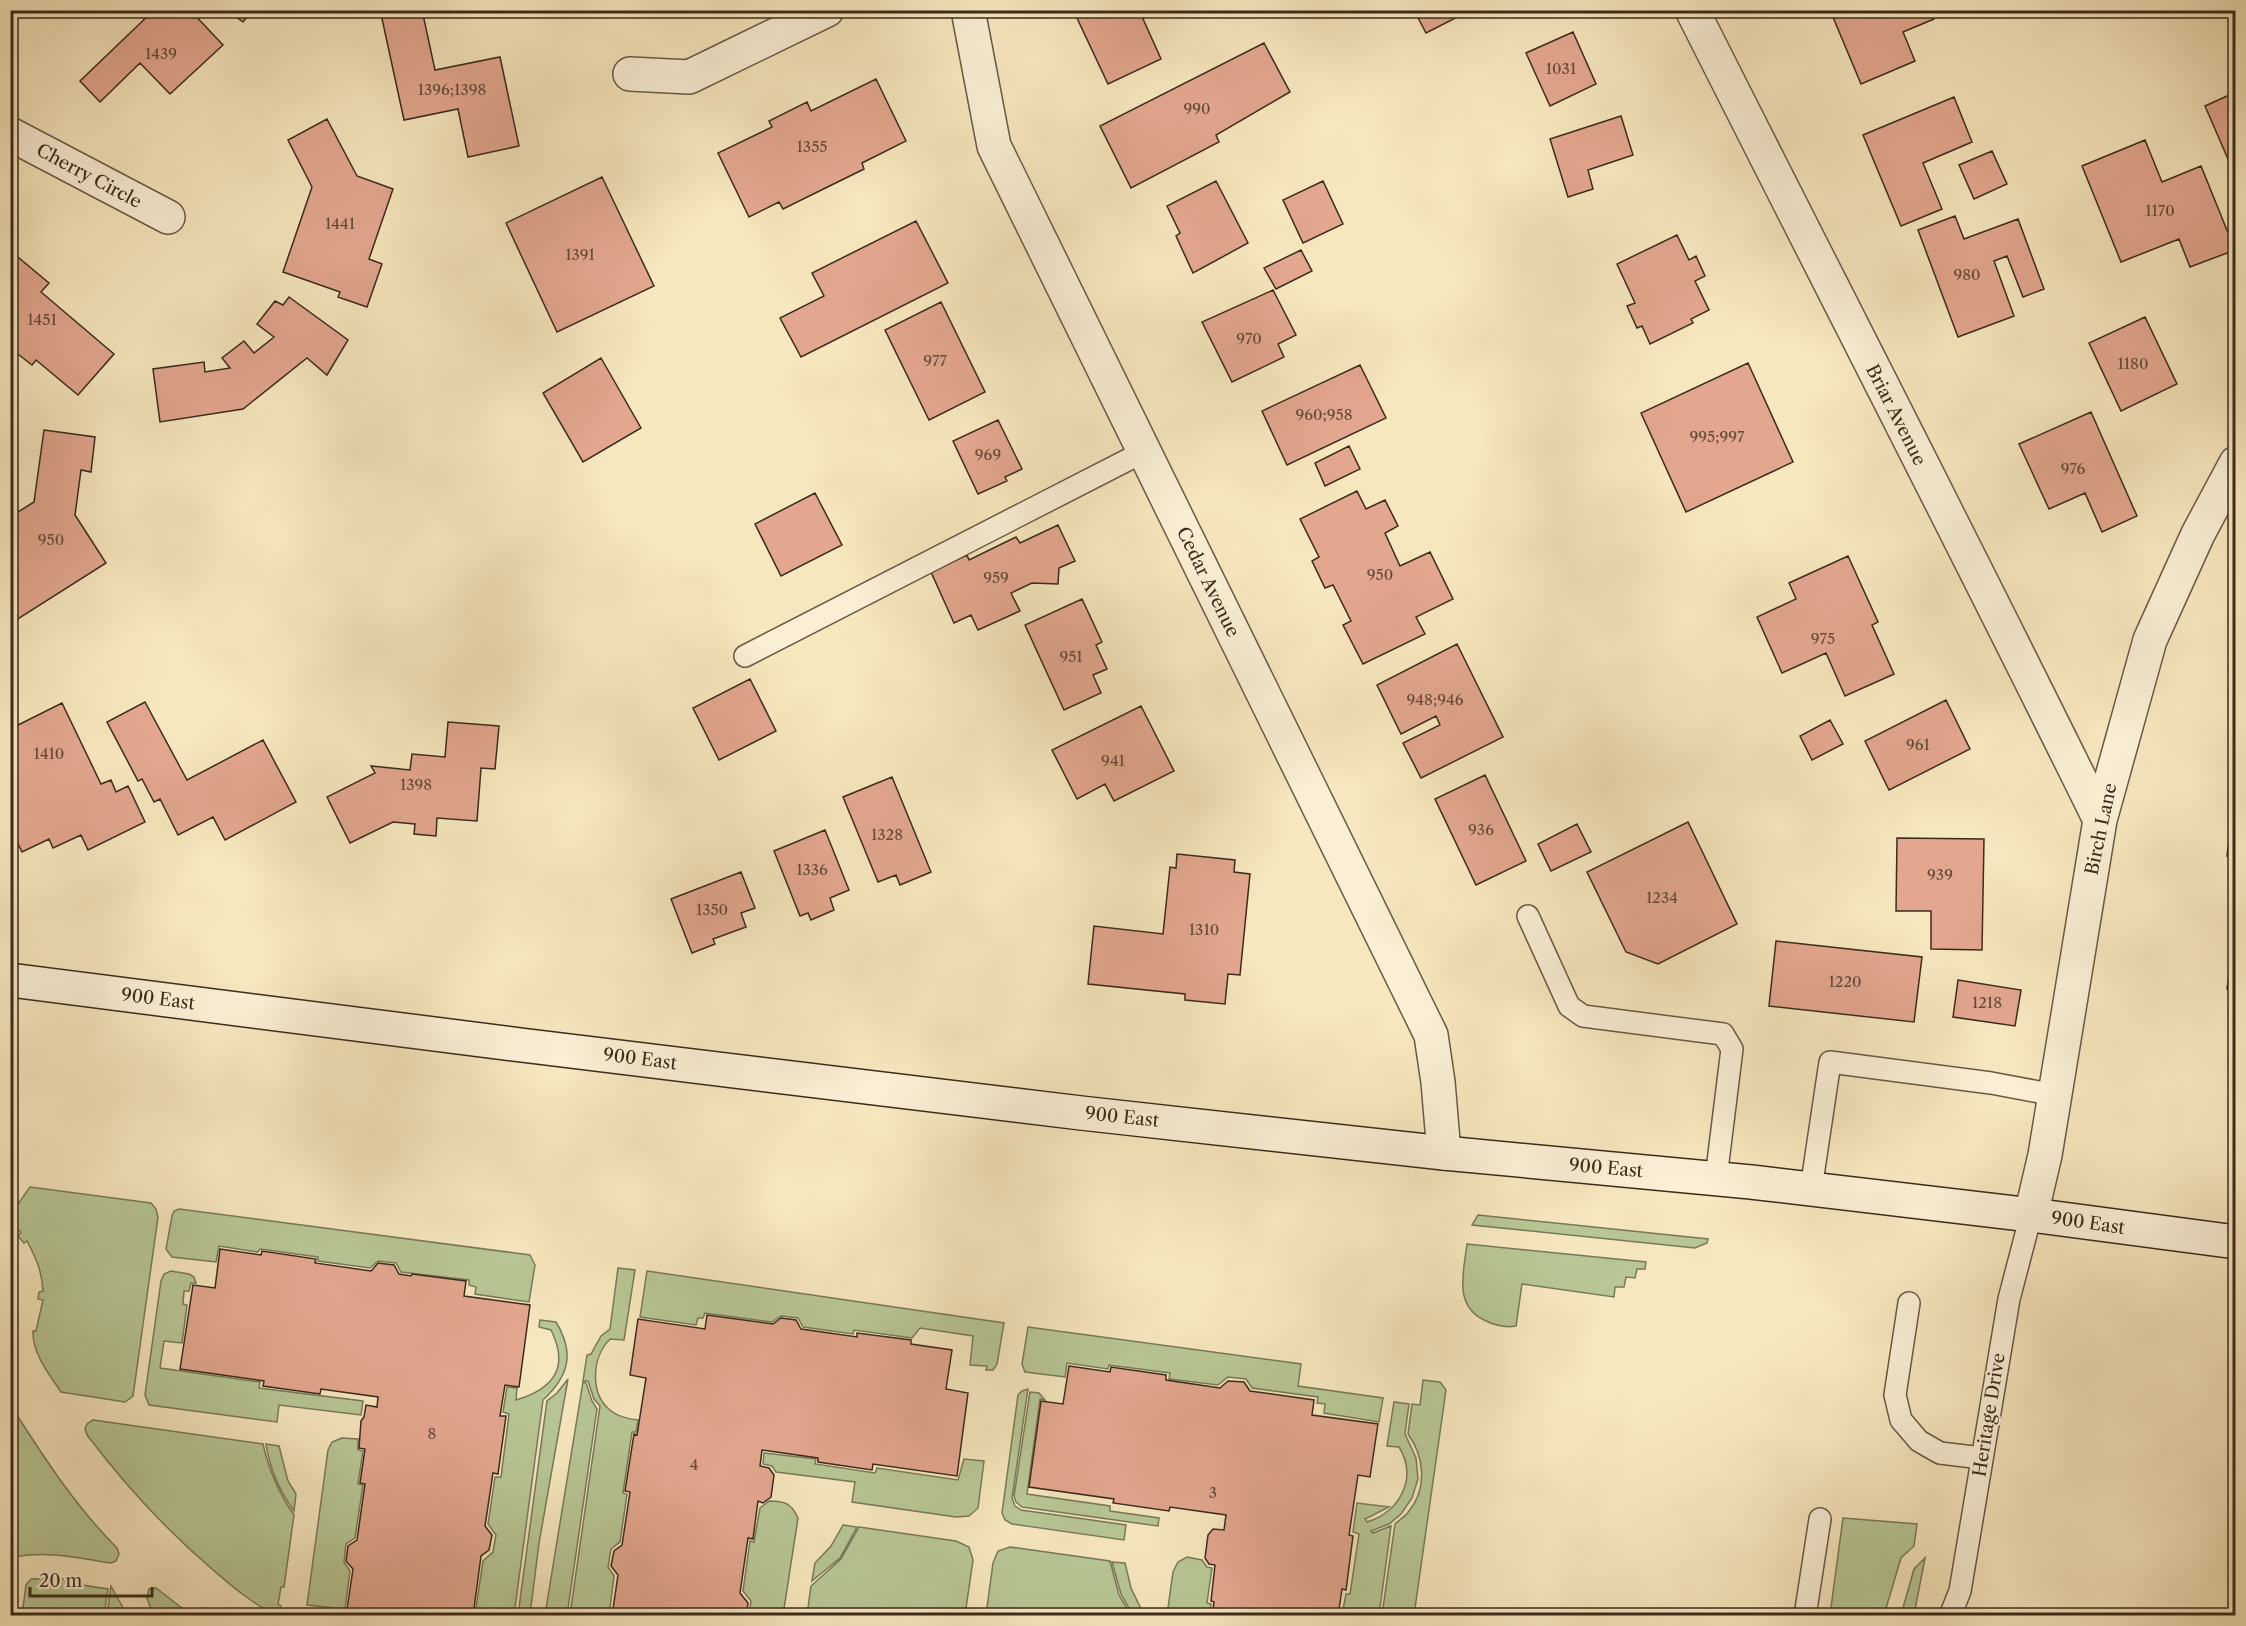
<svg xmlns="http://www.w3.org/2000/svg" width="2246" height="1626" font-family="'Libre Caslon Text',serif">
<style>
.green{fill:#b8c795;stroke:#797958;stroke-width:1.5}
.building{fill:#e3a78f;stroke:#3a2b1b;stroke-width:1.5}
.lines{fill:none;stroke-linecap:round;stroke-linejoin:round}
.service-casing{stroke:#695a44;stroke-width:24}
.minor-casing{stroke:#695a44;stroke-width:36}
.secondary-casing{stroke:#3a2b1b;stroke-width:36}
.service{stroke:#faefd5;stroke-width:21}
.minor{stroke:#faefd5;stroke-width:33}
.secondary{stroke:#faefd5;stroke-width:33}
.labels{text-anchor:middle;stroke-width:4.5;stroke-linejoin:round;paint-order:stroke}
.number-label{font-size:15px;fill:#644a38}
.street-label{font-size:18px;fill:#3a2b1b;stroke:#faefd5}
</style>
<rect width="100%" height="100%" fill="#f7e7be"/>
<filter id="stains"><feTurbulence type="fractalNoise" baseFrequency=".00333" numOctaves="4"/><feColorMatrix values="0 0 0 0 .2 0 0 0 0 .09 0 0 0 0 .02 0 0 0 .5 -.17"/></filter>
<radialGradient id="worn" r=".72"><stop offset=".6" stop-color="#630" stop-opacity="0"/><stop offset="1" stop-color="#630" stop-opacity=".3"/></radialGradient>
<path class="green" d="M30,1187L151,1203L156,1209L158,1217L133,1396L125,1402L61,1392C49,1374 32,1353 33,1331H36L43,1300L38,1299L39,1292L43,1291C42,1271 36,1258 27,1241L24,1243L18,1236L21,1232L10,1222L11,1214Z
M179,1209L530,1255L535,1265L529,1302L475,1294L476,1287L469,1285V1280L401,1272L396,1263L378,1261L370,1268L318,1261V1257L260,1249L258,1252L219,1246L216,1262L172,1257L166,1249L172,1216L174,1211Z
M1478,1215L1708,1239L1707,1243L1695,1248L1472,1225Z
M1467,1244L1646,1262L1645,1269H1637L1635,1278L1626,1277L1624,1287H1615L1614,1297L1522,1284L1516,1326C1505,1328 1494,1325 1484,1320C1453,1305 1464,1271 1467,1244Z
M618,1268L635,1270L624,1340L610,1339C592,1357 589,1394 611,1411C619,1417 628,1419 638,1420L636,1432H632L623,1493L627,1494L620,1542L611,1549L608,1567L614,1576L609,1615H570L600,1406L594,1399L588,1381H583L587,1355L591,1354L601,1336L610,1329Z
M171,1271L189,1274L194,1277L196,1283H191L189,1291H184L183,1304L187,1305L182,1343L164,1341L160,1368L260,1382L259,1388L363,1401L361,1415L279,1405L277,1422L149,1405L145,1395L161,1281L164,1274Z
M647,1271L1004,1323L997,1364L993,1370H986L987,1366L970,1365L973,1336L920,1328L912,1338L854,1330L853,1334L803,1327L798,1318L781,1316L772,1322L705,1313L703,1318H698L696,1325L640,1317Z
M540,1320L556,1322C575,1353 569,1376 543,1400L514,1615H475L483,1561L493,1552L496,1535L488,1524L495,1477H501L509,1414L503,1412L507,1387L517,1388L516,1400C553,1389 570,1368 551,1330L539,1327Z
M1028,1327L1301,1364L1298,1386L1383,1398L1379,1422L1324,1413L1325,1404L1317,1403L1318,1397L1252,1388L1246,1379L1228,1377L1218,1385L1169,1379L1170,1373L1109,1365L1108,1369L1067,1363L1065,1377L1025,1372L1022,1364Z
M568,1379L539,1543L530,1615H518L547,1401L557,1393Z
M1423,1380L1440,1382L1446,1390L1414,1615H1382L1395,1524C1399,1520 1406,1516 1409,1511C1428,1488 1424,1456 1408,1434L1412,1404L1420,1405Z
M583,1382L586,1383L592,1401L597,1409L567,1615H545Z
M1028,1389L1012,1498L1015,1506L1021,1510L1126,1525L1124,1540L1012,1524L1005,1520L1002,1513L1018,1395L1022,1391Z
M1030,1392L1039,1393L1045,1400L1040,1399L1027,1494L1110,1506V1511L1159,1518L1158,1526L1022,1507L1016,1502L1014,1496Z
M1394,1402L1409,1404L1405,1434L1416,1458L1418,1479L1412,1498L1401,1514L1389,1524L1371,1531L1373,1533L1391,1526L1379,1615H1342L1346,1594H1350L1359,1534L1353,1532L1357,1503L1389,1507L1365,1519L1367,1522C1400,1512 1418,1478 1399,1447L1387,1446Z
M11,1406C43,1456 75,1506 117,1548L119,1554L116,1561L111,1563C79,1558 43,1550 11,1558Z
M93,1420L263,1444C269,1471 278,1492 294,1515L284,1587H281L278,1604L281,1606L278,1611L272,1613C250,1602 231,1585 212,1569C165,1529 125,1485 87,1435L85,1429L87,1424Z
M342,1438L358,1439V1450L363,1451L358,1484L363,1485L355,1538L346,1544L344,1562L350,1571L345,1609L307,1605L328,1450L332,1442Z
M266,1444L279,1446L288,1481L296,1494L294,1511C279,1490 270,1470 266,1444Z
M764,1453L816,1459L815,1464L875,1473L877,1468L958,1480L964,1459L984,1461L978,1508L969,1516L956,1517L852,1502L855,1482L776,1472L772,1466L763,1464Z
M769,1501C785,1501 791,1503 798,1518L783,1615H749L751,1601L743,1591L750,1541L754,1542L760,1508Z
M1843,1518L1917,1524L1914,1546L1901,1558L1884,1615H1830Z
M843,1525L857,1527L840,1558L812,1581L815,1563L831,1546Z
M859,1527L956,1541L969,1547L973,1560L965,1615H807L811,1586L841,1559Z
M1010,1547L1110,1561L1119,1595L1131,1615H986L993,1563L998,1551Z
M1187,1557L1202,1560L1207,1567L1212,1568L1207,1603L1211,1604L1209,1615H1167L1173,1572L1178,1562Z
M1925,1558L1914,1615H1901L1914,1569Z
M1112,1562L1125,1563L1131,1588L1142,1611V1615H1133L1121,1594Z
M58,1578L82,1582V1585L108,1589L104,1615H22L26,1585L31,1579Z
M111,1586L127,1615H107Z
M156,1588L191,1615H153L147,1598L149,1589Z"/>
<path class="building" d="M154,10H190L223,45L170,94L140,63L100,102L80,81Z
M227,10H252L243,22Z
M399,10H422L435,70L500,57L519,146L468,157L458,109L404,120L381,14Z
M1093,10H1139L1161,59L1108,84L1077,18Z
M1414,10H1471L1426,33Z
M1830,10H1930L1934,19L1903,32L1915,61L1861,84Z
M1573,32L1596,84L1550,106L1526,53Z
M1264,43L1290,92L1216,135L1219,142L1131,188L1100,126Z
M876,79L906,141L862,163L864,169L783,209L779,202L749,217L718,153L772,127L769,121L807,102L811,111Z
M2236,92V172L2234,173L2205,106Z
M1954,97L1972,142L1923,163L1942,209L1901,226L1863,135Z
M1621,116L1633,155L1588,170L1593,189L1568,197L1550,139Z
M327,119L357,176L393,189L369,259L382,264L367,307L338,297L340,292L283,272L312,187L288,140Z
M2145,140L2162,182L2201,166L2235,250L2190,267L2179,239L2121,262L2082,166Z
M1992,151L2007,184L1974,199L1959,165Z
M602,177L654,286L557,332L506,223Z
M1216,181L1248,243L1193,273L1176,236L1180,233L1167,206Z
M1323,181L1343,224L1303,243L1283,200Z
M1955,216L1964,239L2018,219L2044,289L2023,297L2007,256L1994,261L2014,316L1958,337L1918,230Z
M916,221L948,283L801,357L780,318L824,296L812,273Z
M1677,235L1689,260L1696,256L1705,276L1695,281L1709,310L1691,319L1693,323L1650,344L1642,326L1637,328L1627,306L1635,303L1617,264Z
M1301,250L1312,271L1276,289L1264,268Z
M13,253L49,283L41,292L114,354L78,395L36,360L32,365L10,348V256Z
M1273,290L1296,335L1278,344L1284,357L1232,382L1202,322Z
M289,297L348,340L327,375L307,358L243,409L160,422L153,369L204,362L205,372L230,368L222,358L244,341L254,353L274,337L257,324L275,301L283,305Z
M941,302L985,392L929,420L885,330Z
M2145,317L2177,384L2121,411L2089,343Z
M601,358L641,428L583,462L543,393Z
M1748,363L1793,462L1686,512L1641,413Z
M1360,365L1386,418L1287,465L1262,411Z
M2091,412L2137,516L2102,532L2085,493L2049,509L2019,444Z
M998,420L1022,469L1005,477L1007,481L978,494L953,441Z
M44,430L95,437L91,472L81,470L75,515L106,563L10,624V517L34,502Z
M1349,446L1360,469L1325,486L1315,463Z
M1357,491L1366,509L1385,500L1398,526L1385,533L1400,566L1430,552L1453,599L1416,617L1425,634L1363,664L1343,625L1351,621L1333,585L1325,588L1312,561L1319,557L1300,519Z
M815,493L842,545L781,576L755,524Z
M1058,525L1075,561L1059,568L1058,584L1032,583L1011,593L1020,611L978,630L971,615L954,623L931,572L967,555L969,560L1016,537L1020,543Z
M1848,556L1878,622L1872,625L1894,674L1845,696L1826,653L1782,673L1757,617L1796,599L1789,583Z
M1082,599L1102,642L1096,645L1107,669L1093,675L1101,693L1064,710L1025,625Z
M1457,644L1503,737L1421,778L1403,743L1440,725L1436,716L1401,734L1377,685Z
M750,679L776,731L719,760L693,708Z
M1946,700L1970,749L1889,790L1865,741Z
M145,702L187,780L263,740L296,802L225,840L213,817L178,835L160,799L154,802L142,779L138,781L107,722Z
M62,703L101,784L111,780L116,792L128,786L145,822L88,850L81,835L53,848L49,839L22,852L10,827V729Z
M1141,706L1174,771L1114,801L1105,784L1077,799L1052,750Z
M1830,720L1843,744L1812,760L1800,736Z
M448,722L499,726L495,769L481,768L477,821L437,818L436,836L414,834L415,824L393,822L350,843L327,797L375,773L371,766L410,770L412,754L445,757Z
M1485,775L1526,861L1476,885L1435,799Z
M892,777L931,872L900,885L896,875L878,882L843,797Z
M2235,791H2236V857L2227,856Z
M1688,822L1737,924L1658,964L1626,952L1587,872Z
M1577,824L1591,852L1551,871L1538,844Z
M825,830L849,890L830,898L834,910L811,920L808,913L800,916L774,851Z
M1897,838L1984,839L1982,950L1931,949V911H1896Z
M1177,854L1235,860L1234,872L1250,874L1240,975L1228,974L1225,1004L1185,1000V994L1088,984L1094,926L1163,934L1170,867L1176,868Z
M741,872L755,908L741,913L746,927L713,939L715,944L692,953L671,899Z
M2236,920V991L2227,989Z
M1776,941L1922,957L1914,1022L1769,1006Z
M1958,980L2021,990L2015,1026L1953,1017Z
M220,1249L261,1255L262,1251L316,1259L315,1263L371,1271L378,1263L394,1265L399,1274L411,1276L412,1274L466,1281L464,1296L530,1305L519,1387L505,1385L500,1416H506L498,1474L493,1473L485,1526L492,1535L489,1550L481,1556L473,1616H346L353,1569L346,1561L348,1546L357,1540L365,1484L360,1483L365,1449L359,1448L361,1421L364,1417L366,1405L377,1407L378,1397L321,1389L320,1394L263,1386L264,1381L180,1369L193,1285L215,1288Z
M707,1315L773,1324L781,1318L796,1320L801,1329L857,1337V1333L911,1340V1344L952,1350L946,1389L968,1393L957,1476L873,1464L872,1470L818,1462V1458L762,1450L760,1466L769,1468L774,1475L771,1497L763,1503L758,1501L753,1539L748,1538L740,1593L748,1603L746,1616H612L618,1575L611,1566L614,1551L622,1545L630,1492L625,1491L634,1434L637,1435L646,1378L630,1375L638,1319L705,1329Z
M1069,1366L1110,1372L1111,1367L1166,1375V1380L1220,1388L1228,1381L1244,1382L1250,1391L1314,1400L1312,1415L1378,1424L1370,1477L1358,1475L1349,1535L1353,1536L1346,1590L1342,1589L1338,1616H1212L1214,1602L1211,1601L1215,1565L1209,1564L1205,1558L1208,1535L1213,1529L1224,1530L1226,1515L1170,1507L1169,1511L1113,1503L1114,1499L1029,1487L1041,1401L1063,1404Z"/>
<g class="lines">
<defs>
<path id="service" d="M745,656L1145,451
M1528,916L1569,1006L1583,1016L1723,1034L1732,1049L1716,1178
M1811,1189L1830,1062L1991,1083L2055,1095
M1909,1303L1895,1395L1901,1420L1919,1441L1940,1453L1982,1458
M1805,1616L1820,1519
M1950,1616L1960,1591L2009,1299L2031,1215"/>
<path id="minor" d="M968,10L994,146L1431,1035L1438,1082L1444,1153
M1692,10C1828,280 1967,549 2100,820
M630,74L689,77L827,10
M10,134L168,217
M2031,1215L2045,1155L2100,820L2150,640L2198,534L2236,463"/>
<path id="secondary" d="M10,980L521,1045L1081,1113L1444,1153L1751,1182L2031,1215L2236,1242"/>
</defs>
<use href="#service" class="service-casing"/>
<use href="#minor" class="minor-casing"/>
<use href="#secondary" class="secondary-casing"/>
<use href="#service" class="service"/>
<use href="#minor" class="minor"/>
<use href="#secondary" class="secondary"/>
</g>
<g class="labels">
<g class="number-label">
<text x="161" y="59">1439</text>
<text x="1561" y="74">1031</text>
<text x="452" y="95">1396;1398</text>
<text x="1197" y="114">990</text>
<text x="812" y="152">1355</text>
<text x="2160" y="216">1170</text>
<text x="340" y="229">1441</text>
<text x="580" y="260">1391</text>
<text x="1967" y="280">980</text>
<text x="42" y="325">1451</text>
<text x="1249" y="344">970</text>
<text x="935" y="366">977</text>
<text x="2133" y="369">1180</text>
<text x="1324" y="420">960;958</text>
<text x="1717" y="442">995;997</text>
<text x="988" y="460">969</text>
<text x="2073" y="474">976</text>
<text x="51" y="545">950</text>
<text x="1380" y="580">950</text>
<text x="996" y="583">959</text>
<text x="1823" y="644">975</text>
<text x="1071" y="662">951</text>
<text x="1435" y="705">948;946</text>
<text x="1918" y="750">961</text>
<text x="49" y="759">1410</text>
<text x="1113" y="766">941</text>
<text x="416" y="790">1398</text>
<text x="1481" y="835">936</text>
<text x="887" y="840">1328</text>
<text x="812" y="875">1336</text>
<text x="1940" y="880">939</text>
<text x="1662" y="903">1234</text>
<text x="712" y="915">1350</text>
<text x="1204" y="935">1310</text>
<text x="1845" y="987">1220</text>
<text x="1987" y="1008">1218</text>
<text x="432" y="1439">8</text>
<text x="694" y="1470">4</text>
<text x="1213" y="1498">3</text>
</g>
<g class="street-label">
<text transform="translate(89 176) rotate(28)" y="6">Cherry Circle</text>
<text transform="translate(1896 415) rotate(63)" y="6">Briar Avenue</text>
<text transform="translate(1208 582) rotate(64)" y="6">Cedar Avenue</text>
<text transform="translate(2101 829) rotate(-78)" y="6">Birch Lane</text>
<text transform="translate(158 999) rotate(7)" y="6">900 East</text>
<text transform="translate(640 1059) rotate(7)" y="6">900 East</text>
<text transform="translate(1122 1117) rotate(6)" y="6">900 East</text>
<text transform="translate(1606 1168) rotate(5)" y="6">900 East</text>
<text transform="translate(2088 1223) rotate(8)" y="6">900 East</text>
<text transform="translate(1989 1415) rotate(-81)" y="6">Heritage Drive</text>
</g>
</g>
<rect width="2246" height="1626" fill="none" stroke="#f7e7be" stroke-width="36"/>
<rect x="12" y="12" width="2222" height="1602" fill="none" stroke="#3a2b1b" stroke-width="3"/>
<rect x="18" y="18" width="2210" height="1590" fill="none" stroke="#3a2b1b" stroke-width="1.5"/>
<path d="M30 1587v9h122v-9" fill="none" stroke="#3a2b1b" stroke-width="3"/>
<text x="39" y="1587" font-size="18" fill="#3a2b1b" stroke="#faefd5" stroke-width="4.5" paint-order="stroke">20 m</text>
<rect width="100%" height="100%" filter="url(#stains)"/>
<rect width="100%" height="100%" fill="url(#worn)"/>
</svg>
